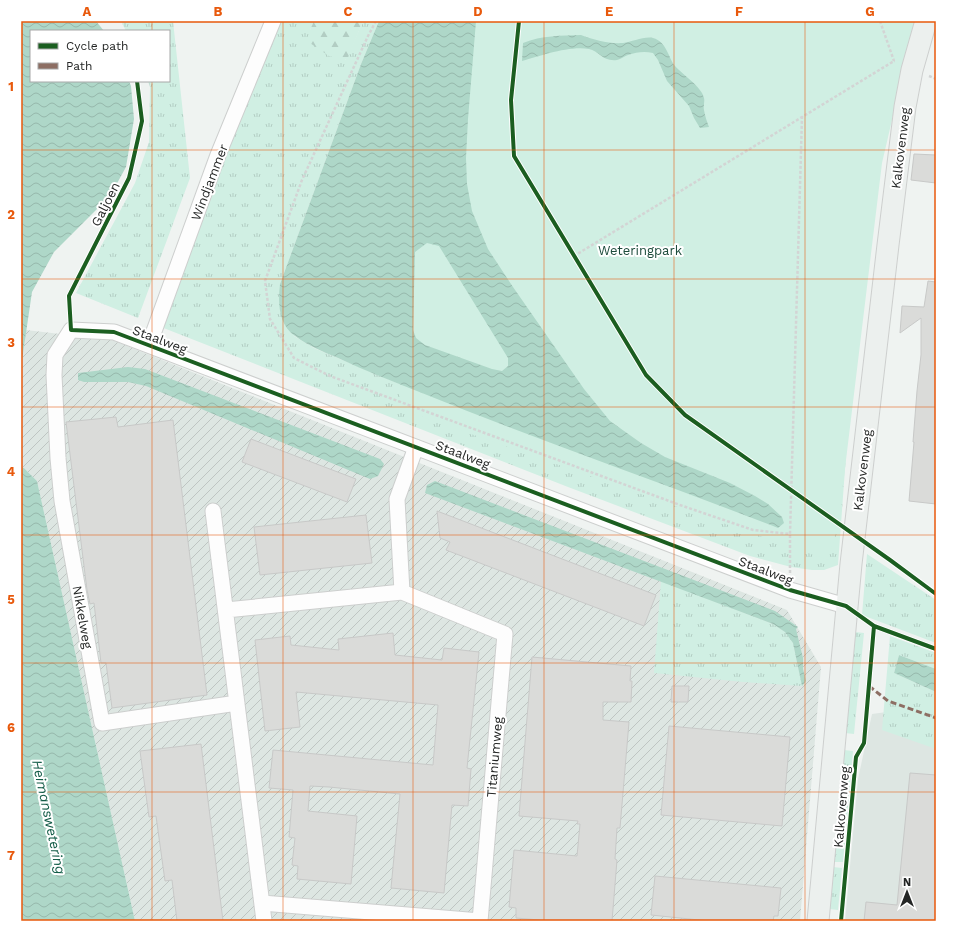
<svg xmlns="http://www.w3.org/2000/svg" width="957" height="942" font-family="'Work Sans',sans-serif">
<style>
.built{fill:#dde6e2}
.industrial{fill:url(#industrial-furrows)}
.grass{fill:url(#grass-tufts)}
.forest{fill:url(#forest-firs)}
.green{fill:#d0efe3}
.water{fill:url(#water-waves);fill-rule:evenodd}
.building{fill:#dadbd9;stroke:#c8c9c8}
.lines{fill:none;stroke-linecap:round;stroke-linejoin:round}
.street-casing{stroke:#cdcfce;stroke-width:17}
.secondary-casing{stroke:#cdcfce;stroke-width:23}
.path{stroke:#d3d4d4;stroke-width:2.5;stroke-dasharray:3 2;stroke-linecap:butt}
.street{stroke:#fdfdfd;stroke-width:15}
.secondary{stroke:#ecf0ee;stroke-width:21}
.quiet{stroke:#8d6e63;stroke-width:3;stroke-dasharray:6 3;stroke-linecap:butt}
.cycleway-casing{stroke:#fff;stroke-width:6}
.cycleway{stroke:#1b5e20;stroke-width:4}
.grid{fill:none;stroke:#e8590c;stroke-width:1;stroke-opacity:0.55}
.labels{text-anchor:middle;stroke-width:4;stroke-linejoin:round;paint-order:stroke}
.street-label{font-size:13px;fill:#242625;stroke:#fff}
.park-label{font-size:13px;fill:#1d4c3c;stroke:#fff}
.water-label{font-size:14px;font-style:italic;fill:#135c47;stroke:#fff}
.neatline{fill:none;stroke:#e8590c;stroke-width:1.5}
.grid-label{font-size:13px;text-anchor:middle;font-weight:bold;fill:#e8590c}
</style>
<defs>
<pattern id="industrial-furrows" width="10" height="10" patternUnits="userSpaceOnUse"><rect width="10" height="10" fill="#dde6e2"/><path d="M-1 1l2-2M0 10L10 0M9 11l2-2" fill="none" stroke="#bec5c2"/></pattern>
<pattern id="grass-tufts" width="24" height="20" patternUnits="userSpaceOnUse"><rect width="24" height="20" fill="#d0efe3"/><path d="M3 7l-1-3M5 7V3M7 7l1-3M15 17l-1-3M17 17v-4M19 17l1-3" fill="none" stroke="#b2cdc3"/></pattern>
<pattern id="forest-firs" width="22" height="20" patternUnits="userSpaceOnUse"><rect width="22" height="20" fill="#d0efe3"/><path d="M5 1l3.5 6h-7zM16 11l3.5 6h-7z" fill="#b2cdc3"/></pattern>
<pattern id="water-waves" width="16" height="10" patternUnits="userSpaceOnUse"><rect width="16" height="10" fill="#aed7c8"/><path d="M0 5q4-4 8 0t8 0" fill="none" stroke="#96b8ac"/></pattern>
</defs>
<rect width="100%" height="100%" fill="#eff3f1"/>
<path class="built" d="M894,711L936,727V921H845L858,779L872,714Z"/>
<path class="industrial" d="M26,330L112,340L787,610L821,667L800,921H135L37,481L24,468H21V367Z"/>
<path class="grass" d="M121,21H173L190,178L138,318L76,293L135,183L149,142L150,87L148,81H169V31H126Z
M278,21H314L310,30V33L346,60L363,21H379L361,64L280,284L294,336L314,348L447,404L881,144L855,333L838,565L824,570H812L791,567L750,556L568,487L161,327Z
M867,554L936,600V643L862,615Z
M661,581L773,624L785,632L793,643L802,686L743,682L654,673Z
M855,632L864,633L854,734L845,733Z
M890,636L936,653V669L899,655L894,673L936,692V749L882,730Z
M844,750L853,751L843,862H834Z
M833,867L842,868L838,910L829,909Z"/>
<path class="forest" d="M314,21H363L347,60L329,56L307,41L310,30Z"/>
<path class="green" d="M448,21H915L882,163L838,526L828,560L400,409L398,297Z"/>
<path class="water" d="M21,21H96L104,31H31V81H129L131,86L134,119L126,167L109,198L107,199L54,252L32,292L21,367Z
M379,21H476L468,119L466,158L467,184L472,211L488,249L513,287L584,389L610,421L641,443L665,457L730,483L755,496L768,504L782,517L784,523L778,528C660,482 540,441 422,393C394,382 366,371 338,358C324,352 308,346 295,336C278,324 278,303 280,284L361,64ZM427,243L439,246L508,358V366L502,371L492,369L425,345L416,338L413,330L415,252Z
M581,35C595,40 608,44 623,43C632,42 644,36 653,38C667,42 668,57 675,66C683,75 702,87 704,98C705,102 703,106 704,110C705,116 707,122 709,127L700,128L694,118L689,106L667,81L658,60L653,53C644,51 637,52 628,55C625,56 621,59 617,60C603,62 599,51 589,49C571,45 539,56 522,61L523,43C542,35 561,36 581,35Z
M128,367L145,369L380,459L384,464L378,476L370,479L146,386L128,382H84L78,380V373Z
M21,468H24L37,481L135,921H21Z
M435,481L775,611L798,627L796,629L803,658V669L806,681L802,686L793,643L785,632L773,624L425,493L427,485Z
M899,655L936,669V692L894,673Z"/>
<path class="building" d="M914,154L936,155V183L911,180Z
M928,281L936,282V504L909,501L914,442H913L917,391L921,355V318L900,333L902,306L924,307Z
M116,417L118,427L173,420L207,695L112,708L106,663H101L94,603L90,604L87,590L66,422Z
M251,439L356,479L347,502L242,462Z
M437,511L656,595L644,626L446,550L450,542L440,538Z
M366,515L372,563L260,575L254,527Z
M393,633L395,655L442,660L444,648L479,652L467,768L471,769L468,806L452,805L444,893L391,888L400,794L329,787L310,786L308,811L357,816L351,884L297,879L298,866L292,865L295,838L289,837L293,790L269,788L273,750L433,765L438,705L296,692L300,727L265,731L255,640L290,636L291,645L339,650L338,639Z
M532,657L631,666L630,681H632L631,702H603V720L629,722L620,828H617L615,859L617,860L612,921H551L516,918V908L509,907L514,850L577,856L580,824H577L578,821L519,816Z
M672,686H689L688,702H671Z
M669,726L790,737L782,826L661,815Z
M201,744L223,921H177L172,880L165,881L156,816L149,817L140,751Z
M910,773L936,775V921H864L866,902L897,905Z
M655,876L781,888L778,916H774L773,921H709L651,915Z"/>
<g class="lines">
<defs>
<path id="street" d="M149,345L218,155L273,21
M213,511L264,921
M226,610L402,592
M237,703L102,723L62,501L58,458L54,375L55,355L71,330L114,332L790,590L846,606
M262,903L480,921L505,634L402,592L397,499L416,447"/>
<path id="secondary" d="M818,921L851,564L888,245L905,107L912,70L926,21"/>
</defs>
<use href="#street" class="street-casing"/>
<use href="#secondary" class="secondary-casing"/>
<path class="path" d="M376,21L368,36L302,180L265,281L270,319L294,358L330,376L680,505L753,530L790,534L802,116
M880,21L894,61
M929,76L936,79
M574,256L894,61H895
M790,573V534"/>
<use href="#street" class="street"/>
<use href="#secondary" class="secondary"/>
<path class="quiet" d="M869,686L888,701L936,718"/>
<defs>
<path id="cycleway" d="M519,21L511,100L514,156L646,375L685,415L890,560L936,594
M137,81L142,121L129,178L69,296L71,330L114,332L790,590L846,606L874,626L936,649
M841,921L856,757L864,743L874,626"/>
</defs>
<use href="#cycleway" class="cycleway-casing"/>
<use href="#cycleway" class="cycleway"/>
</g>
<path class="grid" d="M152,21V31M283,21V921M413,21V921M544,21V921M674,21V921M805,21V921M152,81V921M21,150H936M21,279H936M21,407H936M21,535H936M21,663H936M21,792H936"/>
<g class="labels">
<g class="street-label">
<text transform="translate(900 148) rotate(-83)" y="5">Kalkovenweg</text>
<text transform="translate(209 182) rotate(-69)" y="5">Windjammer</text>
<text transform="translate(105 204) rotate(-63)" y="5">Galjoen</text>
<text transform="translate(160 339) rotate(21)" y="5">Staalweg</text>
<text transform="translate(463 454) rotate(21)" y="5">Staalweg</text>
<text transform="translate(862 470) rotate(-83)" y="5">Kalkovenweg</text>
<text transform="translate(766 570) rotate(21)" y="5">Staalweg</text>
<text transform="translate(83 617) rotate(80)" y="5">Nikkelweg</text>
<text transform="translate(494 757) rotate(-85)" y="5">Titaniumweg</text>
<text transform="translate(841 807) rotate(-85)" y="5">Kalkovenweg</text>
</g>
<g class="park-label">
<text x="640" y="255">Weteringpark</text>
</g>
<g class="water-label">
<text transform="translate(49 817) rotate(78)" y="5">Heimanswetering</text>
</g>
</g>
<rect width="957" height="942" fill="none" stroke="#ffffff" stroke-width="44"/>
<rect x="30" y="30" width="140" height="52" fill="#ffffff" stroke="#a7a8a8"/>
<rect x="38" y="43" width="20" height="6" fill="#1b5e20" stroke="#a7a8a8"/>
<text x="66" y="50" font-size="12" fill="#242625">Cycle path</text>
<rect x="38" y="63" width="20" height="6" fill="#8d6e63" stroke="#a7a8a8"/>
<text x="66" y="70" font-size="12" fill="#242625">Path</text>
<g transform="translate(907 892)" stroke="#ffffff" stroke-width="3" paint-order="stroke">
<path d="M0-3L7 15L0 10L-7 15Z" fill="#242625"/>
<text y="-6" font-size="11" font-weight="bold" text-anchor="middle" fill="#242625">N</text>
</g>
<rect x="22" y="22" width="913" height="898" class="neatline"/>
<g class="grid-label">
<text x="87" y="16">A</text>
<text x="218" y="16">B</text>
<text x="348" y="16">C</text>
<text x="478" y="16">D</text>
<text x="609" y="16">E</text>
<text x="739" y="16">F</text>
<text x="870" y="16">G</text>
<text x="11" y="91">1</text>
<text x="11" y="219">2</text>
<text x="11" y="347">3</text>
<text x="11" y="476">4</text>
<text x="11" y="604">5</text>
<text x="11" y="732">6</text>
<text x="11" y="860">7</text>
</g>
</svg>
